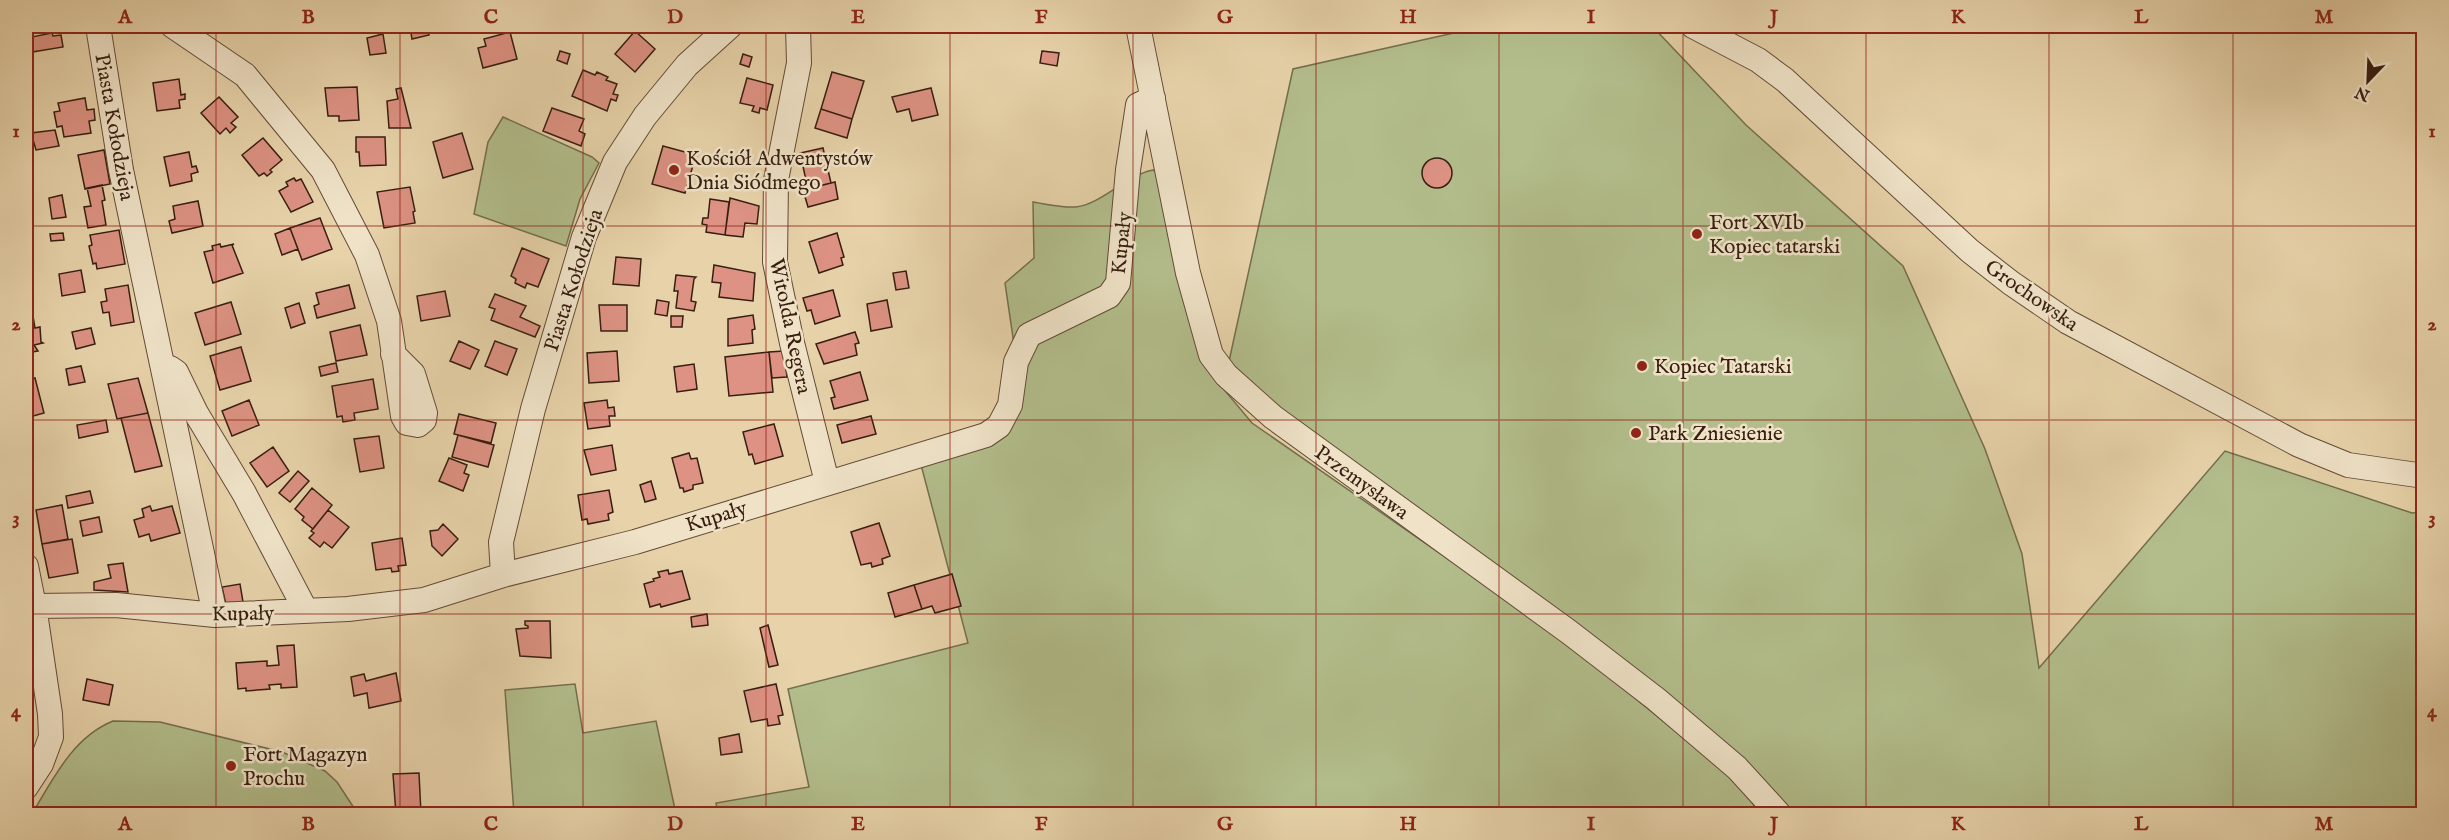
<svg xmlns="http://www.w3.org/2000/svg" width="2449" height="840" font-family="'IM FELL English',serif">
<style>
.green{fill:#b2bd8b;stroke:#746e4e;stroke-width:1.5}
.building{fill:#dd9283;stroke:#371e10;stroke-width:1.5}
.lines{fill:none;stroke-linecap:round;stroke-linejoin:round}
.street-casing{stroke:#634b36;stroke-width:26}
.street{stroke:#efe2c7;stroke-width:24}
.grid{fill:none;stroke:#8f2418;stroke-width:1.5;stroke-opacity:0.55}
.poi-dot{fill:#8f2418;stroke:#efe2c7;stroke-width:2}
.labels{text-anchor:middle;stroke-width:5;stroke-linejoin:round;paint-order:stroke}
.street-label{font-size:21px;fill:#371e10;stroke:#efe2c7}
.poi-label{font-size:21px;fill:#371e10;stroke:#efe2c7;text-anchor:start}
.neatline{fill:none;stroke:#8f2418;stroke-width:2}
.grid-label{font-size:20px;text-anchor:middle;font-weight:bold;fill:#8f2418}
</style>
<rect width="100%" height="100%" fill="#e7d2a9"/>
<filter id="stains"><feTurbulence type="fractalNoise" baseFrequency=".00333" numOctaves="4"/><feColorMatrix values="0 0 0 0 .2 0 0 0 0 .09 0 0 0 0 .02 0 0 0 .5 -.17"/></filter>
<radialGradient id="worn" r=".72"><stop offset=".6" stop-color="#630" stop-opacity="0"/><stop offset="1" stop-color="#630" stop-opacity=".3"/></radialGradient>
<path class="green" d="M1485,26H1652L1746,125L1903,266L1985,449L2022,554L2039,668L2225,451L2412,513L2423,512V814H1779L1736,768L1226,375L1293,69Z
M503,117L592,157L599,163L580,199L566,246L474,214L488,142Z
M1153,170L1162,175L1216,380L1252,423L1552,631L1731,776L1761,814H718L716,803L809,787L788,689L968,643L920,461L970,448L1021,392L1005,283L1034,258L1033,202C1046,204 1062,208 1076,207C1102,204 1126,175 1153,170Z
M575,684L583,733L656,721L676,814H514L505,690Z
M113,721L160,722L282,752L325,771L337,782L358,814H32C53,779 73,737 113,721Z"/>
<path class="building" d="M416,26H427L429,35L412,39L410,27Z
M635,31L655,49L635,72L615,54Z
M510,32L517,59L483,68L478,48L486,46L484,39Z
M52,33L53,36L61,35L63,47L26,53V38Z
M383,34L386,53L370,55L367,38Z
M560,51L570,54L567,64L557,60Z
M1042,51L1059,53L1057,66L1040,63Z
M743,54L752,57L749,67L740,64Z
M583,70L595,75L597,72L608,77L606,80L617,84L613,94L618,95L616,101L611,99L607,111L572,96Z
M832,72L864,81L852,119L821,109Z
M747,78L773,85L767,110L760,108L759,113L752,111L754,106L740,103Z
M179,79L181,95L185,94V99L179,100L180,108L157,111L153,83Z
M357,87L359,120L339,121V116H328L325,88Z
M401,88L411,128H389L387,101L398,99L396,89Z
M931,88L938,115L912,121L909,109L897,112L892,97Z
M219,97L238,117L231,123L236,127L230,133L226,128L220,134L201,113Z
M85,98L87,110L94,109L95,120L89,121L91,133L64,137L62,126L57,127L54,112L60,111L58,103Z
M552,108L584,119L579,131L585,134L581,146L543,131Z
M821,109L852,119L847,138L815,128Z
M55,130L59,146L36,150L31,133Z
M462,133L473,169L443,178L433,142Z
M356,137H385L386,165L360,166L359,152H356Z
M263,138L282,160L270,170L272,172L267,176L264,173L259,176L242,155Z
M663,146L696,155L685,193L652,184Z
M823,148L831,183L808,189L800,153Z
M104,150L110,184L85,189L78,155Z
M189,152L192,167L196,166L198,172L191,174L192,181L170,186L164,157Z
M1422 173a15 15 0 1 1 30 0a15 15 0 1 1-30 0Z
M294,178L296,181L301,179L313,202L291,212L279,191L288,186L286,182Z
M835,182L838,199L808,207L803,190Z
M102,185L105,200L102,201L106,225L88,228L84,207L91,206L87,188Z
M410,187L415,211L413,212L415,223L384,228L377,192Z
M62,195L66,217L52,219L49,198Z
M26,197H28L33,236L26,237Z
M730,198L759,206L757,224L745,223L743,237L725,235Z
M710,199L729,202L725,235L706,232L707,225L702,224L703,218H708Z
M198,201L203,226L172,233L169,221L175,219L173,206Z
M320,218L332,249L302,260L290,228Z
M290,228L298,249L282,255L275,234Z
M119,230L125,264L97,269L96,263L93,264L89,246L92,245L90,235Z
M63,233L64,240L51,241L50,234Z
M837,233L844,257L841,258L843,265L819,273L809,242Z
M220,244L221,247L234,244L232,245L243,273L213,283L204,252L213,250L212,246Z
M522,248L549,259L538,287L527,283L525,288L515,283L516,279L511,276Z
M616,257L641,259L639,286L613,284Z
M714,265L755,273L753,301L719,297L721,283L712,282Z
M81,270L85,292L62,296L59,274Z
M906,271L909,288L896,290L893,273Z
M676,275L696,277L694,279L691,301L696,302L694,311L676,308L678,291H674Z
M128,285L134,322L111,326L109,312L103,313L101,302L107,301L105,289Z
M349,285L355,308L317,318L314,306L319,304L316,293Z
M833,290L840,316L815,324L811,310L807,311L803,298Z
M445,291L450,316L421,321L417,296Z
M495,294L526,306L520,317L540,326L535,337L491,320L495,309L489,307Z
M657,300L669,302L667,316L655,314Z
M887,300L892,327L871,331L867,304Z
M231,302L241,334L205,345L195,313Z
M299,303L305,323L291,328L285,308Z
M599,305H627V331H601Z
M753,315L755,329L752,330L753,343L728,346V319Z
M33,316L35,328L40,327L41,342L43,343L34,345L38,351L26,353V317Z
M671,316H683L682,327H671Z
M360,325L367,355L336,361L330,332Z
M91,328L95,344L76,349L72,332Z
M855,332L859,343L855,344L857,355L824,364L816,344Z
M459,341L479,350L470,369L450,361Z
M495,341L517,349L507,375L485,366Z
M241,347L251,381L220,390L210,356Z
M617,351L619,381L589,383L587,353Z
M784,351L787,377L772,378L769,352Z
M769,352L773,392L729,396L725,357Z
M336,363L338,372L321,376L319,367Z
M694,364L697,389L677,392L674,367Z
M81,366L85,382L69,385L66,369Z
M860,372L868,400L834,409L831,398L835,397L830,381Z
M35,378L44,413L26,418V380Z
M138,378L148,413L117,419L108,384Z
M373,379L378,409L354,413L355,420L343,422L342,416L337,417L332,386Z
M249,400L259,425L232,436L222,411Z
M607,400L608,408L614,407L615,416H609L610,426L588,429L584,403Z
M148,413L162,466L135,472L121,418Z
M459,414L496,423L491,443L454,434Z
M871,416L876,434L842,443L837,425Z
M106,420L108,432L79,438L77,425Z
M774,424L783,456L755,464L752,454L749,455L743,432Z
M458,435L494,445L488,467L452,457Z
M379,436L384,468L360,472L354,439Z
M612,445L616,470L591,475L584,450Z
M273,447L289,471L267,487L250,463Z
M689,453L691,459L697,458L703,483L693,485V489L684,492L683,488H680L672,458Z
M449,458L467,465L464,473L469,475L463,491L439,481Z
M298,471L309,481L290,502L279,493Z
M651,481L656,499L645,502L640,485Z
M312,488L332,505L313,529L302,520L304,517L295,509Z
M609,490L613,512L608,514L609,520L588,524L587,519L582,520L578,495Z
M90,491L93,503L68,508L66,496Z
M62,505L68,539L42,544L36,510Z
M150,506L152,511L172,506L180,533L151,541L149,534L139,537L134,520L144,517L142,509Z
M328,510L349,527L332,548L324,542L320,547L309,538L314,533L311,531Z
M99,517L102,532L83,536L80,521Z
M879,523L890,556L882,559L883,564L872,567L871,563L861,565L851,532Z
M443,524L458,539L442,556L432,546L430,531L438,530Z
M402,538L406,565L398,566L399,571L392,572L391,568L376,570L372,543Z
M72,539L78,573L49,578L42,544Z
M123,563L128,592L94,590V582L111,578L108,565Z
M668,570L669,574L682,571L690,599L661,607L660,604L650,607L644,584L654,581L653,579L660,577L658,572Z
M952,574L961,606L935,613L932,606L922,609L914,585Z
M240,584L243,602L226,605L222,587Z
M914,585L922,609L895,617L888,593Z
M707,614L708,625L692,627L691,617Z
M525,621H550L551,658L520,656L516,629L528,628V626L525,625Z
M768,625L778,665L769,667L760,628Z
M294,645L297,687L281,688V684L269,685L270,689L246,691V688L238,689L236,663L267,661V666L279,665L277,646Z
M396,673L401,701L369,708L367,693L354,696L351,677L364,674L366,681Z
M87,679L113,685L109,705L83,700Z
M776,684L783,715L778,716L780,724L768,726L767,719L751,722L744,691Z
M739,734L742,752L721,755L719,738Z
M419,773L421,814H396L393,774Z"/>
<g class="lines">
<defs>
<path id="street" d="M98,26L121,170L215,615
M173,26L245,75L323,170L367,255L389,321L403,416L407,423L418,425L424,420L425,413L413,374L393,354
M798,26L799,63L776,180L775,262L792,343L827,482
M1138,26L1188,273L1211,355L1226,375L1273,417L1569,632L1656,699L1737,768L1779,814
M1693,26L1758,60L1785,80L1970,251L2011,283L2068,322L2299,445L2348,465L2424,476
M170,368L176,372L196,413L244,493L306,611
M26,566L34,606L50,714L51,737L41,764L26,787
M503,575L501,542L533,409L584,237L615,162L645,116L687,65L730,26
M34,606L116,605L215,615L348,609L424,600L503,575L635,542L986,435L999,426L1010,405L1016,362L1029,335L1109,296L1118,283L1128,170L1138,105L1153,98"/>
</defs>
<use href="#street" class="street-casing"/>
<use href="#street" class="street"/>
</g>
<path class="grid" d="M216,26V814M400,26V814M583,26V814M766,26V814M950,26V814M1133,26V814M1316,26V814M1499,26V814M1683,26V814M1866,26V814M2049,26V814M2233,26V814M26,226H2424M26,420H2424M26,614H2424"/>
<g class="poi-dot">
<circle cx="674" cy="170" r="6"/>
<circle cx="1697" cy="234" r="6"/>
<circle cx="1642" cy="366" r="6"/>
<circle cx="1636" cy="433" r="6"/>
<circle cx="231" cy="766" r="6"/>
</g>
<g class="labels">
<g class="street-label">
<text transform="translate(115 127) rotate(80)" y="7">Piasta Kołodzieja</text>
<text transform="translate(1121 243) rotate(-84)" y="7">Kupały</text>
<text transform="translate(573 280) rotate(-72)" y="7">Piasta Kołodzieja</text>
<text transform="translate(2032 295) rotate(35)" y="7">Grochowska</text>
<text transform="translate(791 326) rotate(78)" y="7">Witolda Regera</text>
<text transform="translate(1362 482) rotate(36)" y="7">Przemysława</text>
<text transform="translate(716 516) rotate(-17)" y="7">Kupały</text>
<text transform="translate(243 613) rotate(-1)" y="7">Kupały</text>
</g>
<g class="poi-label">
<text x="686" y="165">Kościół Adwentystów<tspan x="686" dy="24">Dnia Siódmego</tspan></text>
<text x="1709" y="229">Fort XVIb<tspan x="1709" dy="24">Kopiec tatarski</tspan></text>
<text x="1654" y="373">Kopiec Tatarski</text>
<text x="1648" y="440">Park Zniesienie</text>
<text x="243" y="761">Fort Magazyn<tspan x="243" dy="24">Prochu</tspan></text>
</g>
</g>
<rect width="2449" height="840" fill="none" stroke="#e7d2a9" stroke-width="66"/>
<g transform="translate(2368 81) rotate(203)" stroke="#efe2c7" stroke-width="4.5" paint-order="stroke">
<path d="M0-4.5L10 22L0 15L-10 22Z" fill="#371e10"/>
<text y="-9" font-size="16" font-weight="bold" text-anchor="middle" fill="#371e10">N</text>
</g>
<rect x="33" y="33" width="2383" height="774" class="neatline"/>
<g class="grid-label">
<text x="125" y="23">A</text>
<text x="308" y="23">B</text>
<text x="491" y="23">C</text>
<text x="675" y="23">D</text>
<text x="858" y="23">E</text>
<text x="1041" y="23">F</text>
<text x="1225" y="23">G</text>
<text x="1408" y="23">H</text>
<text x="1591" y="23">I</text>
<text x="1774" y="23">J</text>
<text x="1958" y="23">K</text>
<text x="2141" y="23">L</text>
<text x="2324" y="23">M</text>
<text x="16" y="137">1</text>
<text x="2432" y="137">1</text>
<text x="16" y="330">2</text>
<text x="2432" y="330">2</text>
<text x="16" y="524">3</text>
<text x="2432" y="524">3</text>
<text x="16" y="717">4</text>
<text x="2432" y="717">4</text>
<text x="125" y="830">A</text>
<text x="308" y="830">B</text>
<text x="491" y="830">C</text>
<text x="675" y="830">D</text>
<text x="858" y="830">E</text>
<text x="1041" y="830">F</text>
<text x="1225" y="830">G</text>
<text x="1408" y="830">H</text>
<text x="1591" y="830">I</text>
<text x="1774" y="830">J</text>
<text x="1958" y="830">K</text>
<text x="2141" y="830">L</text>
<text x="2324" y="830">M</text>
</g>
<rect width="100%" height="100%" filter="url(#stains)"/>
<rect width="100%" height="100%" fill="url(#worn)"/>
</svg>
